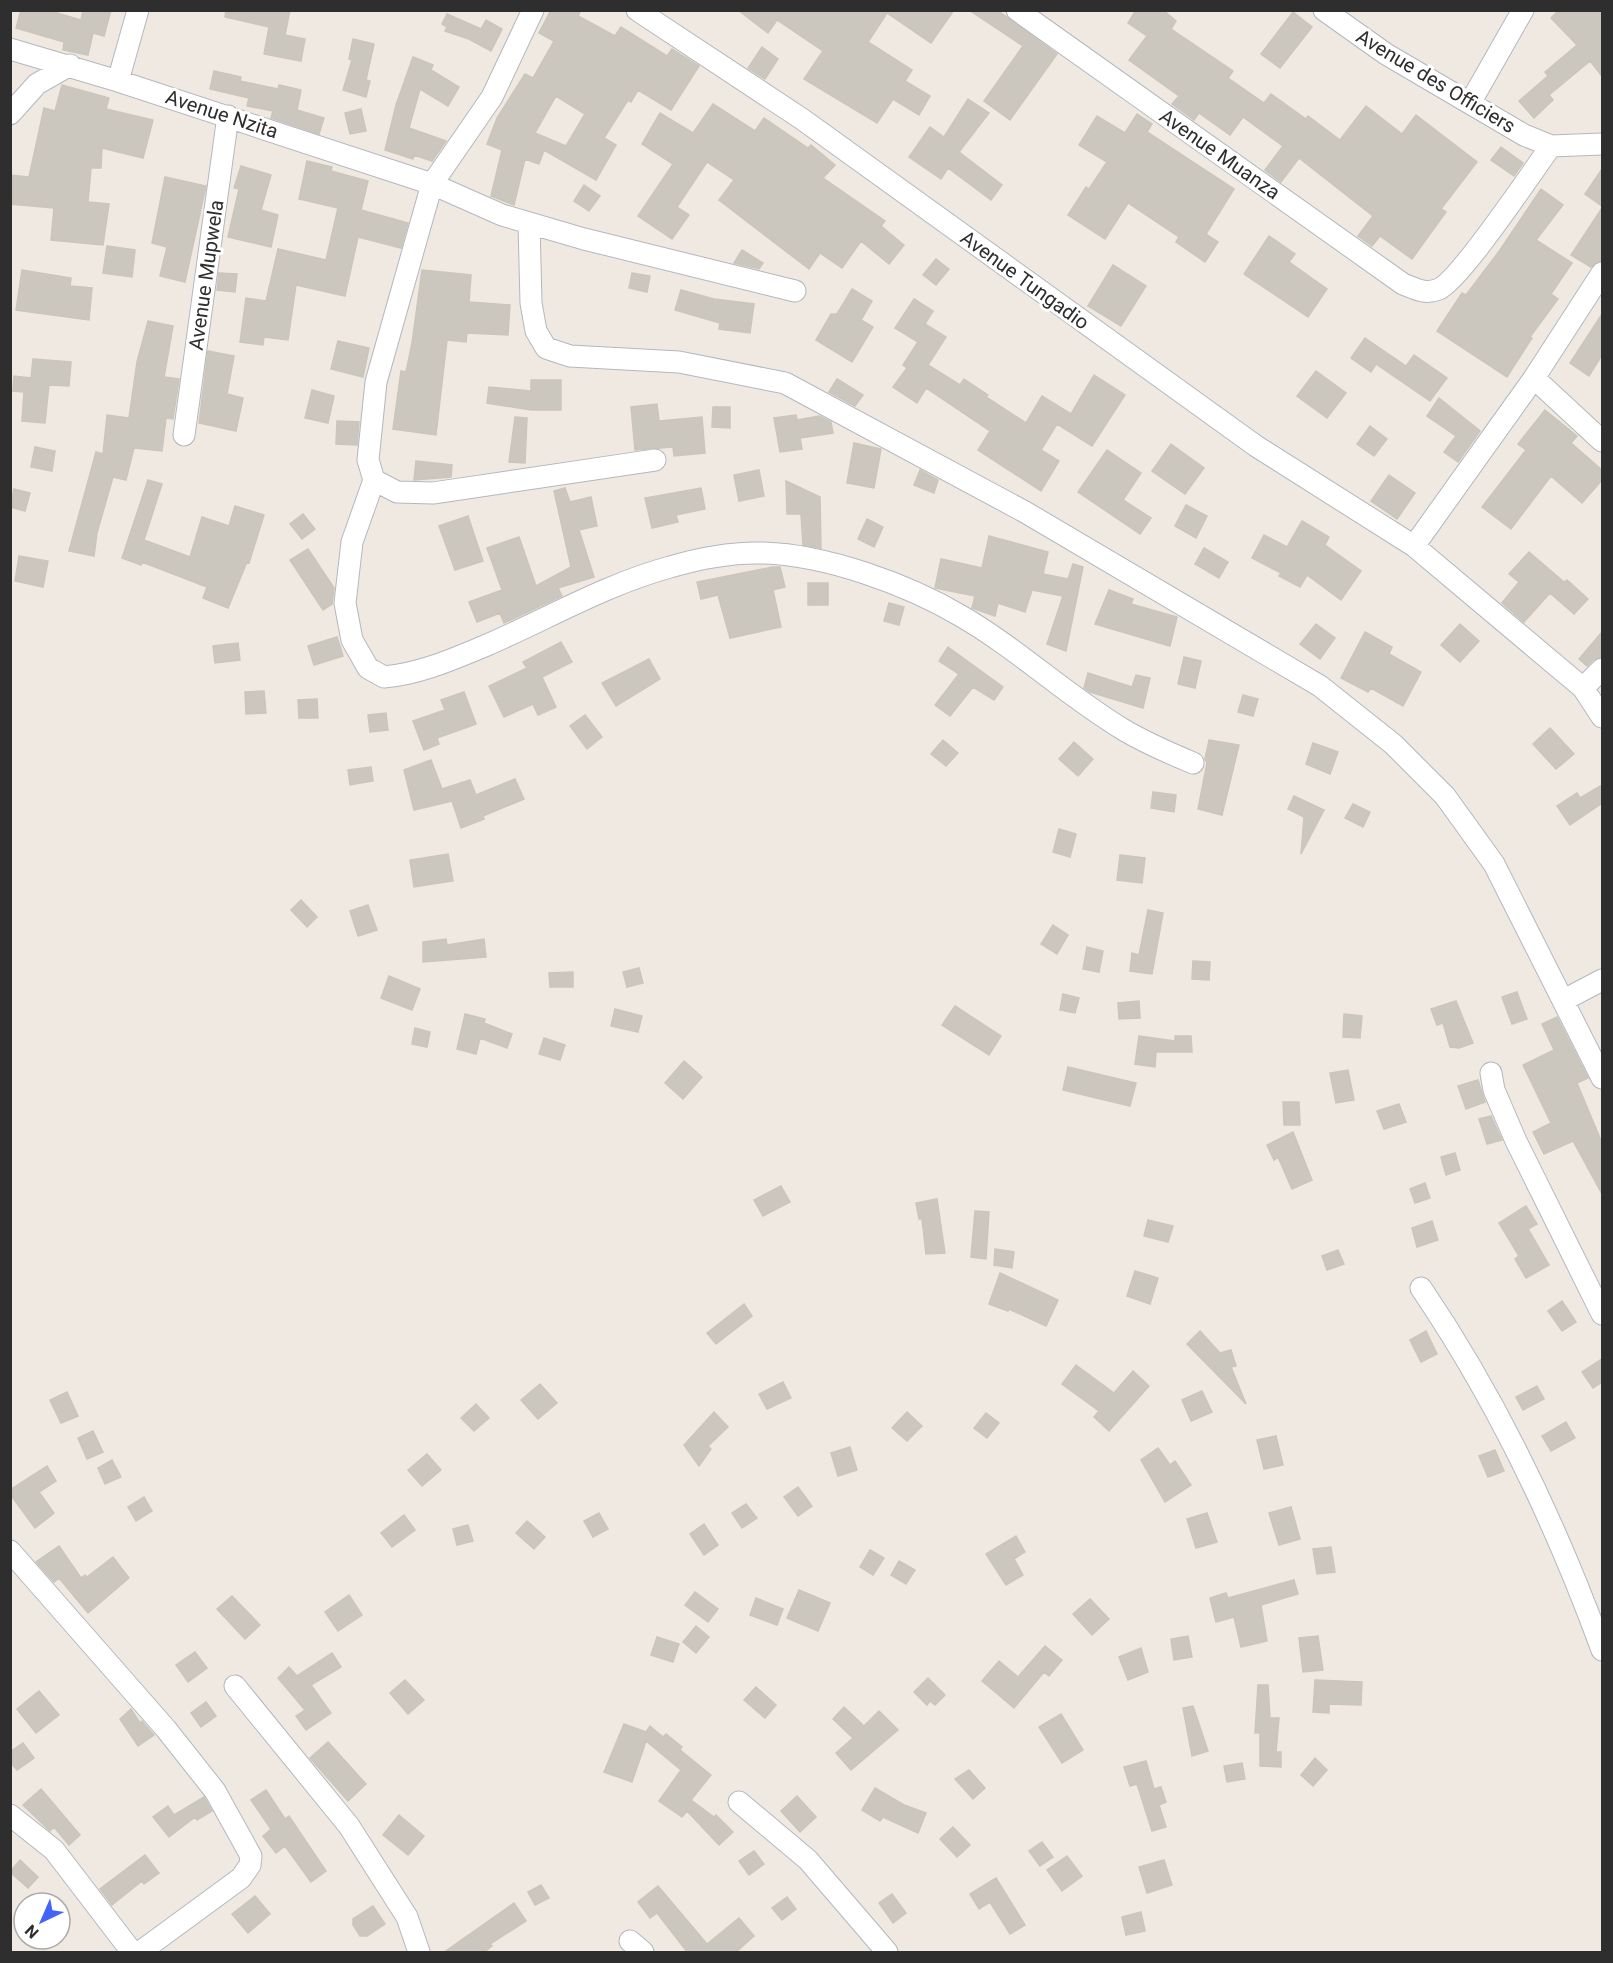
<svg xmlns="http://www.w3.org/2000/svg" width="1613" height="1963" font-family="Roboto,sans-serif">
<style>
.building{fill:#cbc7bf;stroke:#cbc5ba;stroke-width:1.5;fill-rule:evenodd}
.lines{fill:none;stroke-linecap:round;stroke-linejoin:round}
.street-casing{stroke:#b4b7c1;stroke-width:23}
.street{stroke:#fff;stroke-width:21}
.labels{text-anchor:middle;stroke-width:6;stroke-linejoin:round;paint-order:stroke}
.street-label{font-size:20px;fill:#2e2e2e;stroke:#fff}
</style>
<rect width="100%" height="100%" fill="#efe9e1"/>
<path class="building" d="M21,10H47L81,20L83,10H111L104,36L93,33L88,55L63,50L64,42L16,28Z
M226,10H290L285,35L305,39L301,61L264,54L269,27L225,17Z
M551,10H581L578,16L615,36L621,27L667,56L672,49L699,66L671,110L638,90L631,102L628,100L604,138L616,145L596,180L544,150L539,164L525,159L514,205L491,196L502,150L487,144L497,118L525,74L533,78L554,41L539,33ZM556,96L585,114L566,146L535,133Z
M738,10H954L931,43L887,13L868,42L912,70L905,81L930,96L919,115L893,99L877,123L804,79L823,51L777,20L768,33Z
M969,10H997L1057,54L1010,120L984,101L1023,46Z
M1136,10H1163L1176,21L1171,29L1233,71L1228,78L1264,103L1271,94L1306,119L1308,116L1340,140L1366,106L1402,134L1416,115L1477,162L1441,209L1446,212L1412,259L1380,236L1372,246L1358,236L1373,216L1299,158L1281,182L1265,170L1283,146L1243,117L1230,135L1199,113L1194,120L1172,104L1179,96L1129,60L1147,36L1128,23Z
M1559,10H1602V76L1590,61L1549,95L1553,100L1534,118L1519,101L1548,76L1545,72L1577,45L1551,18Z
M1293,12L1312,27L1280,68L1261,54Z
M447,14L481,29L486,20L502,29L491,51L469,39L445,31L447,27L442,24Z
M353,39L374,44L366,80L370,81L366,97L343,90L352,60L349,59Z
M762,47L778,59L765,79L748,68Z
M413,57L433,65L431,70L459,87L448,106L420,89L409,128L446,141L432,161L414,155L413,159L385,150L396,105Z
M214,71L241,77L240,81L278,89L279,85L301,90L297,110L324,118L319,134L271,118L273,111L247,106L249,98L210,89Z
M62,85L109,98L106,109L153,120L143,158L102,148L101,168H91L88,202L109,204L103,245L51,240L54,208L10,204V175L29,177L44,108L55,111Z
M968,99L989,113L959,152L1002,185L991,200L948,168L941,179L909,157L930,127L944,137Z
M713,104L755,131L764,118L808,148L811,145L835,165L823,178L885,221L881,226L904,245L889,264L861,241L842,268L820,253L809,269L719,200L734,180L707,162L677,207L689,215L672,239L638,216L673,164L642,144L660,113L693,133Z
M361,109L366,131L350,134L345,113Z
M1137,114L1152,124L1147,132L1234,189L1206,234L1218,242L1205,262L1176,242L1179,237L1128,203L1105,239L1068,215L1086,187L1089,189L1107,162L1079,145L1097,116L1125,133Z
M1501,147L1523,163L1514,176L1491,160Z
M307,161L332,167L331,171L368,181L361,210L408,223L401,248L358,237L345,296L296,285L288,340L264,337L263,345L240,342L246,298L266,301L278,249L326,260L338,208L299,199Z
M241,166L271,175L261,210L278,215L271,247L228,237L239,189L234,188Z
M1602,169V206L1585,194Z
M165,177L206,186L185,282L160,276L167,247L152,243Z
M584,185L600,196L589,211L574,201Z
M1541,189L1563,205L1536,240L1572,263L1551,294L1558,299L1530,337L1532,338L1507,377L1437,331L1462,293L1466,295L1500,250Z
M1602,208V260L1591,267L1571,255Z
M1269,236L1295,254L1289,262L1327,289L1308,317L1244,274Z
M107,246L135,250L132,277L103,273Z
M742,250L763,263L759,269L734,263Z
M936,259L949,269L936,285L923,275Z
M1113,265L1146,286L1121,326L1088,306Z
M22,270L71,278L70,286L92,288L89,320L16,310Z
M422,270L471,275L469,302L510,305L508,335L467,333L466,342L447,340L436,435L393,429L401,371L406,372L412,343Z
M219,273L237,274L235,292L217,290Z
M632,273L650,276L647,292L629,288Z
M852,289L872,301L861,320L873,327L852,362L816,340L831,314H837Z
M681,290L714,299L754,304L750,333L719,329L720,323L675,310Z
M914,299L933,311L925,324L946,337L928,365L960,385L964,379L988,395L986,397L1026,423L1042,396L1071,414L1094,375L1125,395L1092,446L1057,424L1041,450L1059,461L1041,491L978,450L990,431L926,388L917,403L893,387L907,368L903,365L918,342L895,328Z
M1602,314V355L1589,376L1570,363Z
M148,321L173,326L164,377L179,379L173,419L166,418L162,451L134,448L126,480L113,477L97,533L94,556L69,551L96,452L103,454L107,415L129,418L137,362Z
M1365,338L1406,366L1414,355L1447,378L1430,401L1376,364L1371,372L1351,358Z
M338,341L369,348L363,377L331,369Z
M208,351L234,356L227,394L243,398L236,431L199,423Z
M33,359L71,362L69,386L49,385L45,423L22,421L24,392L13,391L14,376L31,378Z
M1316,371L1346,393L1327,418L1297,396Z
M837,379L863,395L855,406L829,392Z
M531,380H561V410H531L487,403L489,387L531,391Z
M312,390L334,396L328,423L305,418Z
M1439,398L1480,431L1458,462L1444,452L1456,436L1427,416Z
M657,404L659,421L702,417L705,453L674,456L673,447L635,450L631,407Z
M713,407H730V428L712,427Z
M1545,410L1577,436L1571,443L1602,470V480L1582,503L1551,476L1511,529L1482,507L1526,450L1518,444Z
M796,415L797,420L819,416L831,422L833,433L800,438L802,449L780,452L774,418Z
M515,417L527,418L525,463L509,462Z
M337,421L359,422L357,445L336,444Z
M1370,426L1387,439L1374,456L1357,444Z
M854,443L881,449L874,488L847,483Z
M1171,444L1204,468L1185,494L1152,471Z
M35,447L55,451L52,471L31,467Z
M1107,450L1141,473L1123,500L1151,518L1140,534L1078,492Z
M416,461L452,465L451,477L414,480Z
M759,470L764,496L739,501L734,475Z
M920,470L938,480L934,493L914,485Z
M1389,475L1415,493L1397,519L1371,501Z
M148,480L162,484L144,540L190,557L202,517L229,526L235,506L264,515L249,563L247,562L228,608L203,598L207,587L142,562L141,565L122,558Z
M786,481L820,497L821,548L803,545L801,514H787Z
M565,488L570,502L591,497L597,526L579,530L594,577L558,588L562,596L504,623L500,613L477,622L469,602L502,590L487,548L519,537L536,586L571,567L554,491Z
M701,488L705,509L676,515L678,522L652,528L645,498Z
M14,489L30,493L25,511L10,507Z
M1186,505L1207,516L1196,538L1175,526Z
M303,514L315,529L302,539L290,524Z
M468,516L483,561L455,570L439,526Z
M867,519L883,527L874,547L858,539Z
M1302,521L1329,537L1325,545L1361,571L1341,600L1307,575L1300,587L1279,576L1281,573L1252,558L1264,535L1287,547Z
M989,536L1048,552L1043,574L1068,579L1073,564L1083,567L1066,651L1047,644L1063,596L1032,590L1025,612L998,603L995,616L972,608L975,596L935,588L941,559L982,568Z
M1204,548L1228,562L1219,578L1195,564Z
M308,549L334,588L332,604L323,610L290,560Z
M1529,552L1564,582L1567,580L1588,599L1574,614L1550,593L1524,622L1502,603L1519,582L1509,574Z
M19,556L48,561L43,587L15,581Z
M773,567H780L785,587L773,590L781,627L730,638L718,595L701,599L697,582Z
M808,583H828V605H808Z
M1109,590L1133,599L1131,604L1177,617L1170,646L1095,624Z
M889,603L904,607L899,625L884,621Z
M1316,624L1335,638L1320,659L1300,644Z
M1460,624L1479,641L1460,662L1441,645Z
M1365,632L1392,647L1389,654L1421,672L1403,706L1371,688L1368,692L1341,678Z
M1602,632V657L1593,660L1587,666L1579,659Z
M337,637L343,656L314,665L308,646Z
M561,642L572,662L542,677L556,707L538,715L533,704L504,717L489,686L527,668L523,662Z
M238,643L240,660L215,663L213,646Z
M948,647L1003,687L994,700L973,687L950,716L935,705L959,674L939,661Z
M1184,657L1201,661L1195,688L1178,684Z
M649,659L660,679L616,706L602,683Z
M1088,673L1132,687L1136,675L1150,678L1143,708L1090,692L1084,688Z
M264,691L266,713L246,714L245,692Z
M464,692L476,724L437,738L439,744L424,750L413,721L445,710L441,700Z
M1243,695L1258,699L1253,716L1238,712Z
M317,699L318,718H299L298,700Z
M386,713L388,730L370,732L368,715Z
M585,715L602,737L587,749L570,726Z
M1550,728L1574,754L1556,769L1533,744Z
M943,740L958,753L946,766L931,754Z
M1209,740L1239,745L1222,815L1198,809L1207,763L1205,759Z
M1074,742L1093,759L1078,776L1059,759Z
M1313,743L1338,752L1330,774L1306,764Z
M431,760L442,789L470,780L476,795L515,779L524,799L483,816L484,819L461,828L452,801L414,810L404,770Z
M371,767L373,781L350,785L348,770Z
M1602,785V803L1570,825L1557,806L1577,793L1580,798Z
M1153,792L1176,795L1174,812L1151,808Z
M1294,796L1324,810L1301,854L1304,817L1288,809Z
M1353,804L1370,812L1363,827L1345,818Z
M1059,829L1076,834L1070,857L1053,852Z
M448,854L453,881L414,887L410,860Z
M1120,855L1145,858L1142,883L1117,880Z
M301,900L317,917L307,927L291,910Z
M368,905L377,930L358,936L350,911Z
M1148,910L1163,913L1152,974L1130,971L1132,953L1139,955Z
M1053,925L1068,935L1057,954L1041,944Z
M446,939L447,945L484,939L486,957L423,962V942Z
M1087,947L1103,951L1099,972L1083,969Z
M1193,961L1210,962L1209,980L1192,979Z
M639,968L643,983L627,987L623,972Z
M573,972V987H550L549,973Z
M389,976L420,989L412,1010L381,998Z
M1517,992L1527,1019L1512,1024L1502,997Z
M1063,994L1079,998L1075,1013L1060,1010Z
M1139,1001L1140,1018L1119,1019L1118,1003Z
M1456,1001L1473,1043L1459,1048L1450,1047L1443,1023L1437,1025L1431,1009Z
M955,1006L1001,1036L989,1055L942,1025Z
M615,1009L642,1016L638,1032L611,1026Z
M465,1014L485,1019L484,1023L512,1034L507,1048L480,1038L476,1054L457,1049Z
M1344,1014L1362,1016L1360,1038L1343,1037Z
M1557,1017L1588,1078L1577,1083L1602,1143V1194L1573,1141L1544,1154L1533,1132L1551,1123L1523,1065L1554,1050L1542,1024Z
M415,1028L430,1032L427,1047L412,1044Z
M1139,1036L1175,1041V1036H1191L1192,1052H1156L1155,1067L1135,1064Z
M544,1038L565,1045L560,1060L539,1054Z
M684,1061L702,1077L683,1099L665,1083Z
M1068,1067L1136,1083L1130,1106L1063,1090Z
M1348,1070L1354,1100L1336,1103L1330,1073Z
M1478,1080L1485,1102L1466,1109L1458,1086Z
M1283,1102H1299L1300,1125H1284Z
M1399,1104L1406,1122L1384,1129L1377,1111Z
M1491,1116L1502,1140L1487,1144L1479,1119Z
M1293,1132L1312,1180L1292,1189L1278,1157L1274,1160L1267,1145Z
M1455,1153L1460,1170L1446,1175L1441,1157Z
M1425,1183L1430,1198L1415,1203L1410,1189Z
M781,1186L790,1202L763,1216L754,1200Z
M937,1199L945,1253L926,1254L922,1219H919L916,1203Z
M1526,1206L1537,1224L1528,1229L1549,1265L1526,1278L1515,1259L1519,1256L1499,1223Z
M975,1211L989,1212L986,1259L971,1257Z
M1148,1220L1173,1226L1168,1242L1144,1236Z
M1432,1221L1438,1240L1417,1247L1412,1228Z
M995,1249L1014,1252L1012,1268L994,1265Z
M1338,1250L1344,1264L1327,1270L1322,1256Z
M1135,1271L1158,1278L1150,1304L1127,1296Z
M1000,1273L1058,1300L1046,1326L1009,1309L1008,1311L989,1304Z
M1562,1301L1576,1322L1562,1331L1548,1311Z
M744,1304L752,1316L716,1344L707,1333Z
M1200,1331L1220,1353L1231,1350L1236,1366L1231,1367L1246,1404L1187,1344Z
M1426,1331L1437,1354L1421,1362L1410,1340Z
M1602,1359V1382L1593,1388L1582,1372Z
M1076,1365L1114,1393L1133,1371L1149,1386L1109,1431L1094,1417L1099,1411L1062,1384Z
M783,1382L791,1398L767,1409L759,1394Z
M540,1384L557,1403L538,1419L521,1400Z
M1537,1386L1544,1399L1523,1410L1516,1397Z
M1202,1391L1212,1412L1191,1421L1182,1400Z
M67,1392L78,1416L61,1423L50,1400Z
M476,1404L489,1418L474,1431L461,1418Z
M714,1412L728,1427L708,1446L711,1449L699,1466L684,1445Z
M907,1412L922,1426L907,1441L892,1428Z
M986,1413L999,1423L987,1438L974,1428Z
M1566,1422L1575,1438L1551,1451L1542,1436Z
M93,1431L103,1452L87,1459L78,1438Z
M1276,1436L1283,1465L1264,1469L1257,1440Z
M850,1447L857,1470L838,1476L831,1453Z
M1158,1448L1170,1465L1175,1461L1191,1485L1165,1502L1141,1460Z
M1495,1450L1504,1471L1488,1477L1479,1456Z
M427,1454L441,1470L422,1486L408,1470Z
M112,1460L121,1477L105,1484L98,1468Z
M47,1466L56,1481L39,1492L54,1513L35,1528L10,1494V1490Z
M798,1487L812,1506L798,1516L784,1497Z
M144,1497L152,1511L136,1521L128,1507Z
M746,1504L757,1518L742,1528L732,1513Z
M1291,1507L1300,1539L1279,1545L1269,1513Z
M599,1513L608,1529L593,1537L584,1521Z
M1207,1513L1217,1542L1196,1548L1187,1519Z
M404,1515L415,1530L392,1547L381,1533Z
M527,1521L545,1537L534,1549L516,1533Z
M704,1524L718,1545L704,1555L690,1534Z
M468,1525L473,1541L457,1545L453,1529Z
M1016,1536L1025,1552L1014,1559L1023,1575L1006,1585L986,1554Z
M59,1546L81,1578L85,1575L87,1577L113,1557L129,1578L88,1613L59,1578L54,1582L36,1562Z
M1331,1547L1335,1572L1317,1574L1313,1549Z
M870,1550L884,1558L873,1575L860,1567Z
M899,1561L915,1570L906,1584L891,1575Z
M1294,1580L1298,1594L1261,1605L1267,1641L1241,1647L1234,1617L1216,1622L1210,1598L1226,1593L1228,1598Z
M799,1590L830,1603L818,1631L787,1618Z
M695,1592L718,1609L708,1622L685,1605Z
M349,1595L362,1615L338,1631L325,1612Z
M232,1596L260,1625L245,1639L217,1609Z
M756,1598L783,1609L777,1625L750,1615Z
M1090,1599L1109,1619L1092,1635L1073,1614Z
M696,1626L709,1637L696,1653L683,1642Z
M1188,1636L1192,1657L1174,1660L1171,1639Z
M1318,1636L1323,1670L1303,1672L1299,1638Z
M657,1637L679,1644L673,1662L651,1655Z
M1045,1646L1062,1660L1049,1676L1044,1672L1014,1708L982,1681L999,1661L1018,1677Z
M1141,1648L1148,1672L1128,1680L1119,1657Z
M195,1652L207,1668L188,1682L176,1665Z
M332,1653L341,1667L311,1685L331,1713L306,1730L296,1716L305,1710L278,1678L289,1667L297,1676Z
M928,1678L945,1695L935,1705L930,1701L927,1705L914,1692Z
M405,1680L424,1700L408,1714L390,1693Z
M1315,1680L1362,1682L1361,1705L1329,1704V1713L1313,1712Z
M1258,1685H1268L1270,1718H1279L1276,1752H1281V1767L1260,1766V1733H1255Z
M756,1687L776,1705L765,1718L744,1700Z
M39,1691L59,1715L36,1733L17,1709Z
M206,1702L216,1716L201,1727L191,1713Z
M1193,1706L1208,1751L1192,1756L1183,1708Z
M844,1707L864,1726L879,1711L898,1730L851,1770L836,1753L853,1738L833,1719Z
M131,1709L140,1723L142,1721L154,1735L138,1746L120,1719Z
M1061,1714L1083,1750L1062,1763L1039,1727Z
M624,1724L646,1732L650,1726L663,1737L666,1734L682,1747L680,1750L711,1775L691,1800L714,1817L716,1815L733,1832L719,1845L687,1811L682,1817L659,1801L681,1770L646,1741L632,1782L604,1772Z
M328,1742L366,1784L348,1801L310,1758Z
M23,1743L34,1758L17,1770L10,1762V1752Z
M1315,1758L1327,1770L1313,1786L1301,1775Z
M1146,1761L1154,1789L1161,1787L1166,1802L1159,1805L1166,1827L1152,1831L1137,1784L1130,1786L1124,1767Z
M1242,1763L1245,1779L1227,1782L1224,1766Z
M969,1770L985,1788L973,1799L955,1779Z
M875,1788L904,1805L926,1813L918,1833L883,1817L880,1821L862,1810Z
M41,1789L80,1835L69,1845L54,1827L50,1831L23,1805Z
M266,1790L285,1819L289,1816L326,1871L311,1882L285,1846L276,1853L263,1836L271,1829L251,1800Z
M797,1796L816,1817L800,1832L781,1811Z
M204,1797L212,1811L197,1820L195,1817L169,1837L153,1817L168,1806L174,1815Z
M399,1815L424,1836L408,1855L383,1835Z
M953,1827L970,1845L957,1857L940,1839Z
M1042,1842L1053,1857L1040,1866L1029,1851Z
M754,1851L764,1864L749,1875L739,1861Z
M145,1855L159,1873L144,1884L142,1881L112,1905L100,1889Z
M1067,1856L1082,1876L1062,1891L1047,1870Z
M20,1860L38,1877L28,1888L10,1872Z
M1164,1860L1172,1885L1147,1893L1139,1867Z
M996,1878L1025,1925L1010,1934L990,1902L979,1909L970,1894Z
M541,1885L549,1898L535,1905L528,1892Z
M658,1886L707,1944L739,1918L754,1936L735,1953H688L657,1913L650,1918L638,1902Z
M892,1894L906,1913L893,1923L879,1903Z
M255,1896L270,1914L248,1933L232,1914Z
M787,1897L796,1909L782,1920L772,1908Z
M514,1903L526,1921L490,1944L492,1946L483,1953H443Z
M373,1906L385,1924L367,1936H360L353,1925V1919Z
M1141,1912L1145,1931L1126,1935L1122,1917Z"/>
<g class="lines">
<defs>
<path id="street" d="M533,10L492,97L432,184L376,382L368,460L374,480L352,542L345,603L352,640L368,668L384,677C420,674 453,659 487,645C547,619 607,584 670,567C700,558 732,552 764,553C826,555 907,584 961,616C1018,649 1067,696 1124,730C1146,743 1169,753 1193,763
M637,10L802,119L1256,446L1414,546L1583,688L1602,717
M1017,10L1403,284C1416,289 1425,295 1439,289C1461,279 1532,172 1551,146
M1324,10L1386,54L1524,135L1551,146L1602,144
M10,49L118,81L432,184L502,215L584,239L795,291
M118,81L138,10
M1470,103L1523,10
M10,114L37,84L70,65
M529,223L531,303L536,331L546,348L570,356L679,362L785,383L1025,512L1320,686L1393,744L1445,796L1494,864L1602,1078
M1534,378L1602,441
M184,435L228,116
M374,480L397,492L433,493L655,460
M1414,546L1534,378L1602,273
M1583,688L1602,669
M1564,1000L1602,980
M1491,1073L1494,1090L1516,1141L1602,1314
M1421,1288C1497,1400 1556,1524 1602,1650
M10,1551L166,1729L215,1791L251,1856L250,1865L241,1878L140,1952
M235,1686L349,1826L407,1917L419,1952
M739,1802L808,1860L887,1952
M10,1815L54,1850L132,1952
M630,1941L643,1952"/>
</defs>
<use href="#street" class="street-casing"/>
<use href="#street" class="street"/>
</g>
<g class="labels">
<g class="street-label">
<text transform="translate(1436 81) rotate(31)" y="7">Avenue des Officiers</text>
<text transform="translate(222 114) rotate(18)" y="7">Avenue Nzita</text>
<text transform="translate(1220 154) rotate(35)" y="7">Avenue Muanza</text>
<text transform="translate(206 275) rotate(-82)" y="7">Avenue Mupwela</text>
<text transform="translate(1025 280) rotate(36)" y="7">Avenue Tungadio</text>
</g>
</g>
<rect width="1613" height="1963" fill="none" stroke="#2e2e2e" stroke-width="24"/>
<g transform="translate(42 1921) rotate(224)"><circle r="28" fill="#ffffff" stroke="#ababab" stroke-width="1.5"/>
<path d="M0-4.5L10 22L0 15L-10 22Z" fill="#4264fb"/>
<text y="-9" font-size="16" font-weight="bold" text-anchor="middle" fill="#2e2e2e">N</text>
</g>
</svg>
